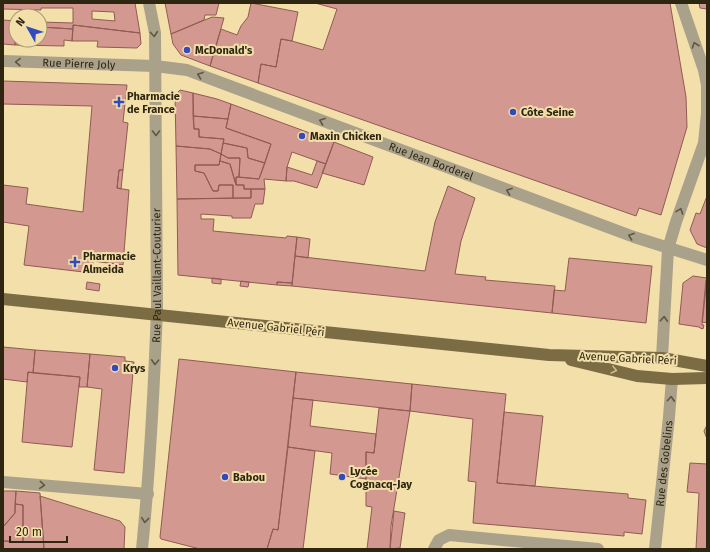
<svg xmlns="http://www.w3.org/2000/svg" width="710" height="552" font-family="'Fira Sans',sans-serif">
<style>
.building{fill:#d39990;stroke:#905b53;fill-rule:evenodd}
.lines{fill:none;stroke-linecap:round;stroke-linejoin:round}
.minor{stroke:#aaa18b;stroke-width:12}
.major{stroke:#7c6c44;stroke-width:12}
.oneway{stroke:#605742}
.oneway2{stroke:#cfbc8b}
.poi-dot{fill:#334abc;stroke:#f3dfaa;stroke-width:1.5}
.labels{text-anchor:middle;stroke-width:4;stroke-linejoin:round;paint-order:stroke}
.poi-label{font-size:11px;font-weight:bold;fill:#2e2611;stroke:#f3dfaa;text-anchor:start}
.street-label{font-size:11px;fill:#2e2611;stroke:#f3dfaa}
</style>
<rect width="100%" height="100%" fill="#f3dfaa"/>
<path class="building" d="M3,3H135L140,33L73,25V29L40,27V22L73,23V8H41V10L3,9ZM92,11L114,12L115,21L92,19Z
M165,3H219L216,15H205L204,20L171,34Z
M251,3L298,12L292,41L281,39L276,67L261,64L258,83L210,66L221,29L237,35L241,26L248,17Z
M315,3H670L686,97L687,127L661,215L639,208L636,216L258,83L261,64L276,67L281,39L292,41L323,50L337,9Z
M699,3H707V9L700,8Z
M212,17L224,18L210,66L181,55L173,44L171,34Z
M3,20L16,21L15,45L3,44Z
M73,25L140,33L141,44L137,48L97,47L98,41H72Z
M16,26V40H40V27L73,29L72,41L64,40V46L15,45Z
M3,81L127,85L123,122L128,123L123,170H119L117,188L129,190L123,265L93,261L92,273L24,265L29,226L3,222V185L28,188L26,204L83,212L92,106L3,104Z
M180,90L193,93L194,129H199V137L224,139L221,154L210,149L176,146L175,95Z
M193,93L217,99L231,104L228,119L193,116Z
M231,104L334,142L326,164L292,152L287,167L286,181L264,179L265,189H244V185H236V177L259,179L271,144L226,128Z
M193,116L228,119L226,128L271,144L265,163L248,158L247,148L223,143L224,139L199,137V129H194Z
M334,142L373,157L364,185L322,173Z
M223,143L247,148L248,158L265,163L259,179L239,177L240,158H228L221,154Z
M176,146L210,149L221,154L219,165H195V171L204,173L213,191H218L219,185H233V198L177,199Z
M221,154L228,158H240L239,177H236V185L230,164L220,161Z
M220,161L230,164L236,185H244V189H251V198H233V185H219L218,191H213L204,173L195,171V165H219Z
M317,161L326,164L317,188L294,181H286L287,167L312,175Z
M119,170H123L121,189L117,188Z
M448,186L475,198L461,241L455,274L486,277L485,280L555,286L552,313L292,286L295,256L425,271L435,222Z
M251,189H265L263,204H255L251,218H232V216L201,214V219H214L213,231L286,238L287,236L297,237L292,283L277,282V285L178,275L177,199L251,198Z
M707,196V248L697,244L690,230L696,213L700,214Z
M297,237L310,239L308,258L295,256Z
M569,258L652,266L646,323L552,313L554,290L565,291Z
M693,276L707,278L702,325H704L703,329L700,328L699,327L679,324L683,283Z
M212,278L221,279V284L212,283Z
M706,280H707V323L702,322Z
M241,281L249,282L248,287L240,286Z
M87,282L100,284L99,291L86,289Z
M277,282L292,283V286L277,285Z
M3,347L35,350L33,373L28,372L27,382L3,379Z
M35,350L90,354L87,387H79L80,377L33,373Z
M90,354L125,357V361L134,362L124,473L94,470L102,389L87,387Z
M179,359L296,372L278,530L273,529L267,549H200L161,539L160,537Z
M28,372L80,377L72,447L22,442Z
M296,372L412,384L410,411L293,398Z
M412,384L506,394L497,483L628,494V498L646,500L642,534L624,532V536L473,523L476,482L468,481L473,419L410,411Z
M293,398L313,400L310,426L376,434L374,453L366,452V479L330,474L332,453L288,447Z
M379,408L410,411L391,526L390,549H367L372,507L366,506V452L374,453Z
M504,412L543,416L535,486L497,483Z
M707,425V439L704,431Z
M288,447L315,451L303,549H267L273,529L278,530Z
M690,463L707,464V549H696L699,493L687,492Z
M3,491H16L15,513L3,527Z
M16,491L40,493L44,549H3V541L23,542V505L15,504Z
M40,496L120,521L125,527L124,549H44Z
M15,504L23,505V542L3,541V527L15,513Z
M394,511L405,513L400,548L390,549Z"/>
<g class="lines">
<g class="minor">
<path id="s1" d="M3,61L155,66L187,70L634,237L707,260"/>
<path d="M662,358L668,249L676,222L704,143L707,113V85L704,70L681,3"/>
<path d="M3,482L148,494"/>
<path id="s2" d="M142,549C150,469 154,389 157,309L155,33L149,3"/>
<path d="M434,549L439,540L449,535L598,549"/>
<path id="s3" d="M655,549L669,417L672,379"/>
</g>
<path class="major" d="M3,299L549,355L662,358L707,366
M571,360L637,376L672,379L707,378"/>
</g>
<defs><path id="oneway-chevron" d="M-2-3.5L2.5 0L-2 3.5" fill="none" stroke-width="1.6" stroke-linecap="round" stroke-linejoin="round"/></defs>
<g class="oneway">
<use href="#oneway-chevron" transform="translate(154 34) rotate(85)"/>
<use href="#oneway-chevron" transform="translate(695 45) rotate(-109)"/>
<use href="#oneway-chevron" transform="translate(18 62) rotate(-178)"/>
<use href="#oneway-chevron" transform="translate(200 75) rotate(-160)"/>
<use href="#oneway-chevron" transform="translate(322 121) rotate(-160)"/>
<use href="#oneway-chevron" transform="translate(156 133) rotate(90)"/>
<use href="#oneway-chevron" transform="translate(509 191) rotate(-160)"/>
<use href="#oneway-chevron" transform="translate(680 211) rotate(-70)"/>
<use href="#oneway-chevron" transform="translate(631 236) rotate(-160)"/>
<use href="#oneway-chevron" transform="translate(664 319) rotate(-87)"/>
<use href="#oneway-chevron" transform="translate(155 362) rotate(93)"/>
<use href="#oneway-chevron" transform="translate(671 399) rotate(-86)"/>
<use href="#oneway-chevron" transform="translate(42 485) rotate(5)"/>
<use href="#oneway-chevron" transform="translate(145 520) rotate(96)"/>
</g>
<use class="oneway2" href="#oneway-chevron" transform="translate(614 370) rotate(14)"/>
<g class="poi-dot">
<circle cx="187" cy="50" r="4"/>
<path d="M117 96h4v4h4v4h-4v4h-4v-4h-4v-4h4z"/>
<circle cx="513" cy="112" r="4"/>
<circle cx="302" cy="136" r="4"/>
<path d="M73 256h4v4h4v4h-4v4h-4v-4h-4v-4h4z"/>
<circle cx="115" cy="368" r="4"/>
<circle cx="225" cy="477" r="4"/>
<circle cx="342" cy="477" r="4"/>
</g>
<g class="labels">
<g class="poi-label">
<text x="195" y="54">McDonald's</text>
<text x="127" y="100">Pharmacie<tspan x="127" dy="13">de France</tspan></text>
<text x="521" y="116">Côte Seine</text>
<text x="310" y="140">Maxin Chicken</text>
<text x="83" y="260">Pharmacie<tspan x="83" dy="13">Almeida</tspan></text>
<text x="123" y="372">Krys</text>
<text x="350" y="475">Lycée<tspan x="350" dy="13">Cognacq-Jay</tspan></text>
<text x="233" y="481">Babou</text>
</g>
<g class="street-label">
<text dy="4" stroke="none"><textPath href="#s1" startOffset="76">Rue Pierre Joly</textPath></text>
<text dy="4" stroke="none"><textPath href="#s1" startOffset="445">Rue Jean Borderel</textPath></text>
<text dy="4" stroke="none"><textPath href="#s2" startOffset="274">Rue Paul Vaillant-Couturier</textPath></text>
<text transform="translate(276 327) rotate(6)" y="4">Avenue Gabriel Péri</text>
<text transform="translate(628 358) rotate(3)" y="4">Avenue Gabriel Péri</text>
<text dy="4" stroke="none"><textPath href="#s3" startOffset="86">Rue des Gobelins</textPath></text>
</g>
</g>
<rect width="710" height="552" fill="none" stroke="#2e2611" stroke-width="8"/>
<g transform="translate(28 28) rotate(309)"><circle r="19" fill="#f3dfaa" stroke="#a4956d"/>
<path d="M0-3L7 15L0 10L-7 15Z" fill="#334abc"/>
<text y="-6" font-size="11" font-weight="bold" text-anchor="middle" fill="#2e2611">N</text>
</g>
<path d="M10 536v6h57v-6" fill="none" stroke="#2e2611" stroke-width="2"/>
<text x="16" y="536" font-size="12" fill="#2e2611" stroke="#f3dfaa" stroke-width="3" paint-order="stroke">20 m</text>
</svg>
